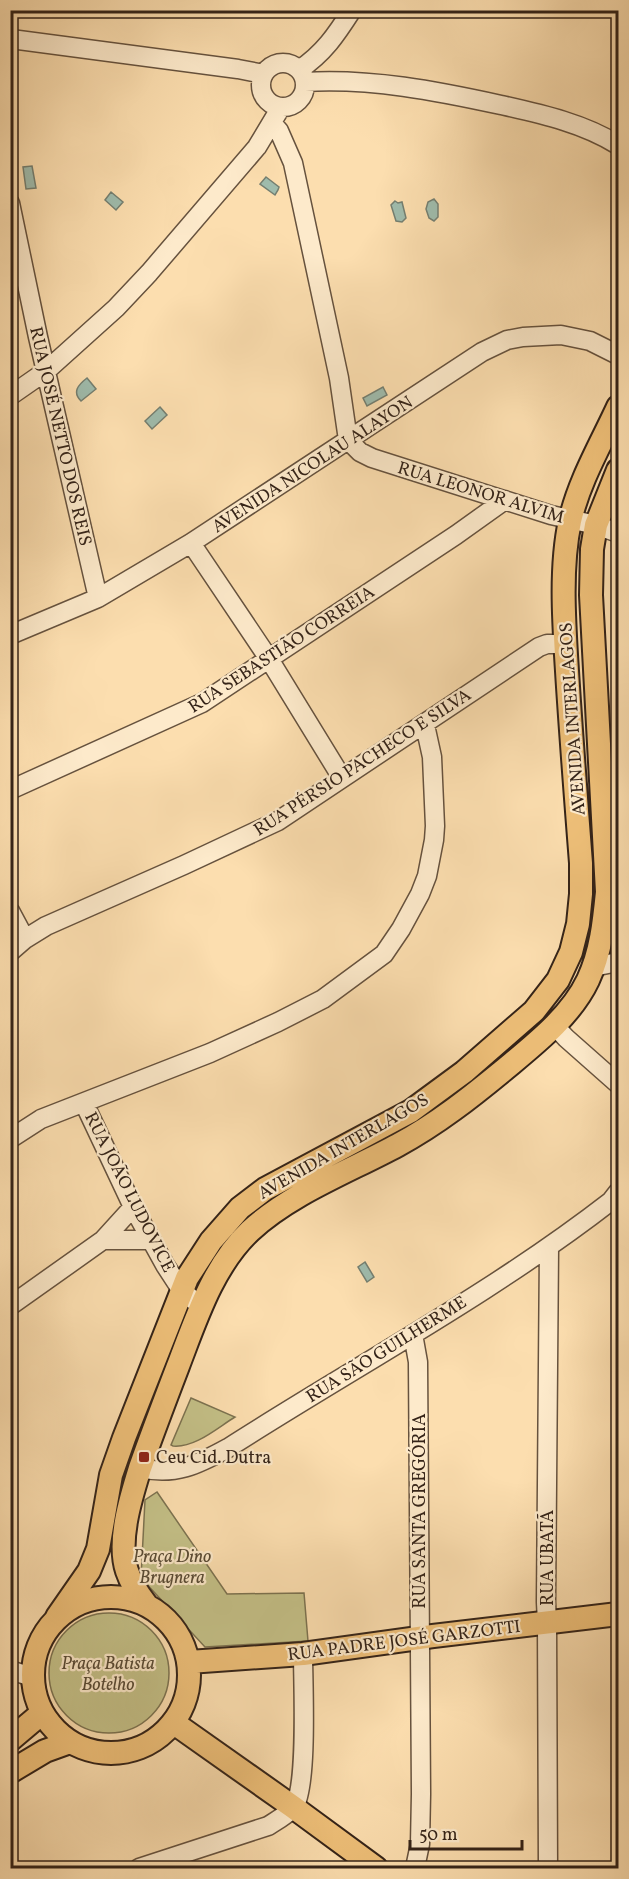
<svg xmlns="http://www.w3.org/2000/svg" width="629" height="1879" font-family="Vollkorn,serif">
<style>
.green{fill:#c4c087;stroke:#7c7250;stroke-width:1.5}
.water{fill:#9fbcad;stroke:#747f71;stroke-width:1.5}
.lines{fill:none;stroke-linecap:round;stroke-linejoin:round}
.minor-casing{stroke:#66523e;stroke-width:21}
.major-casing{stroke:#342318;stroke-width:26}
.minor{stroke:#fdeacb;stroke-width:18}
.major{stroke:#eebf78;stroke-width:22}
.poi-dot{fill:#8f2418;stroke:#fdeacb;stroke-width:2}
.labels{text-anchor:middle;stroke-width:4.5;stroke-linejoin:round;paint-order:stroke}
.street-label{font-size:18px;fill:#342318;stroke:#fdeacb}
.poi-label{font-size:18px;fill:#342318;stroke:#fdeacb;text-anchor:start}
.park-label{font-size:18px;font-style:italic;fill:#584a34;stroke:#fdeacb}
</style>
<rect width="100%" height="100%" fill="#fcdeaf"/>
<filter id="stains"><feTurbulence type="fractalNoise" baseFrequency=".00333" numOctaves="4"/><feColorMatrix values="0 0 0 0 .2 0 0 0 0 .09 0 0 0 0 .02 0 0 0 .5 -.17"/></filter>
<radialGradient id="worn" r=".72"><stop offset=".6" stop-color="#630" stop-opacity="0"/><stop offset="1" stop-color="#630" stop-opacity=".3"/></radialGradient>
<path class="green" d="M191,1398L235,1417C217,1428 195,1448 173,1446L171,1445Z
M157,1492L227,1594L304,1593L308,1641L205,1647L141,1578L145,1500Z
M49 1673a60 60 0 1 1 120 0a60 60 0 1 1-120 0Z"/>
<path class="water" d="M32,166L36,188L26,189L23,167Z
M266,177L279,187L278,190L275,195L260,184Z
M111,192L123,202L116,210L105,200Z
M434,199L438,204V217L434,221L429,218L426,209L428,202Z
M395,201L398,203L402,202L406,218L402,222L396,221L391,205Z
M87,378L96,389L81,401C72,392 78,385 87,378Z
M383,387L387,395L367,406L363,398Z
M160,407L167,415L152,429L145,421Z
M365,1262L374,1277L367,1282L358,1267Z"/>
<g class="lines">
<defs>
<path id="minor" d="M11,39L238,69L264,74
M261 85a22 22 0 1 1 44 0a22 22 0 1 1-44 0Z
M299,70C324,53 336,35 352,10
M305,82C371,78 437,91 501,105C541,114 583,123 618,145
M272,123L279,131L293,163L339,378L348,440L360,452L372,458L551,515L596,525L618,533
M10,203L38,337L98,598
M10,396L46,371L116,308L149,273L257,147L281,107
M191,543L269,659L342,778
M10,635L98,598L191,543L482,352L507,340L523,337L561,335L590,341L618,355
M10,790L202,703L456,535L505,500
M10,911L25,939
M10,952L25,939L46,926L184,865L278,821L539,647L547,644H566
M593,967L618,962
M554,1025L566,1038L618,1084
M84,1103L133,1207L165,1265L182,1291L201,1306
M10,1139L41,1119L210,1053L278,1022L323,999L384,954L401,929L420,894L427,876L434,840L435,826L432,757L425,725
M103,1240H151
M10,1306L103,1240L133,1207
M413,1334L418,1362L421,1794L420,1844L415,1868
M140,1468C175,1476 197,1465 228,1448C356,1366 491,1294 611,1201L618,1192
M10,1670L32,1677
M139,1868L268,1826C276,1821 287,1815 294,1807C308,1785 303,1684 303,1654
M548,1868L547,1623L546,1602L549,1248"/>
<path id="major" d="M33 1675a78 78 0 1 1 156 0a78 78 0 1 1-156 0Z
M146,1604C138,1594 131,1583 127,1571C117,1541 131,1497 140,1468C152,1434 165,1400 178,1366C196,1319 213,1266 250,1231C291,1193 350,1171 398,1145C437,1124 471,1097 505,1069C535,1044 571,1016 588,980C601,952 604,922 607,892L591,595L592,549L596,525L618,470
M57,1617L89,1571L98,1549L111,1475L124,1438L187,1278L211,1241L240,1208L265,1189L411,1111L464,1072L534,1011L558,980L571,952L578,924L581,894V863C576,799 571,735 567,671C564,623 560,567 570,521C579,481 601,444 618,407
M189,1662L303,1654L433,1636L618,1614
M174,1723L293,1807L376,1868
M10,1740L42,1713
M10,1772L45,1751L70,1742"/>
</defs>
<use href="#minor" class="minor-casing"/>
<use href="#major" class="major-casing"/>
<use href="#minor" class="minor"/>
<use href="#major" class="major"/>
</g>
<rect class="poi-dot" x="138" y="1451" width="12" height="12" rx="3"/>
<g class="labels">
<g class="street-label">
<text transform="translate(61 436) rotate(77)" y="6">RUA JOSÉ NETTO DOS REIS</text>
<text transform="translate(312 464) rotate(-33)" y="6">AVENIDA NICOLAU ALAYON</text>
<text transform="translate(481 492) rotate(17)" y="6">RUA LEONOR ALVIM</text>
<text transform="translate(281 649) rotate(-33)" y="6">RUA SEBASTIÃO CORREIA</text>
<text transform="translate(572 719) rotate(-94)" y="6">AVENIDA INTERLAGOS</text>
<text transform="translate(362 762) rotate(-33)" y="6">RUA PÉRSIO PACHECO E SILVA</text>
<text transform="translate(343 1146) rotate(-30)" y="6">AVENIDA INTERLAGOS</text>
<text transform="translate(130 1192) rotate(63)" y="6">RUA JOÃO LUDOVICE</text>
<text transform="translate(386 1349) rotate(-32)" y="6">RUA SÃO GUILHERME</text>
<text transform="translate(419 1511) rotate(-90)" y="6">RUA SANTA GREGÓRIA</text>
<text transform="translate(547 1558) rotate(-90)" y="6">RUA UBATÃ</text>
<text transform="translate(404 1640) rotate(-7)" y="6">RUA PADRE JOSÉ GARZOTTI</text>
</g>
<g class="poi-label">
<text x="156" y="1463">Ceu Cid. Dutra</text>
</g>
<g class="park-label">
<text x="172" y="1562">Praça Dino<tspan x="172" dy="21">Brugnera</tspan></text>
<text x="108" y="1669">Praça Batista<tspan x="108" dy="21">Botelho</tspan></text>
</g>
</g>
<rect width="629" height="1879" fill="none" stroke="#fcdeaf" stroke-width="36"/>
<rect x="12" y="12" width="605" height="1855" fill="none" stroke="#342318" stroke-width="3"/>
<rect x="18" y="18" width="593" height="1843" fill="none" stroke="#342318" stroke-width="1.5"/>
<path d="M410 1840v9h112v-9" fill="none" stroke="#342318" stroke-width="3"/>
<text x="419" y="1840" font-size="18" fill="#342318" stroke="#fdeacb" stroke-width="4.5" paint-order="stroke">50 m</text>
<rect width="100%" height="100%" filter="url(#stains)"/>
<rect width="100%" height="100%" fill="url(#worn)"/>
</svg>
